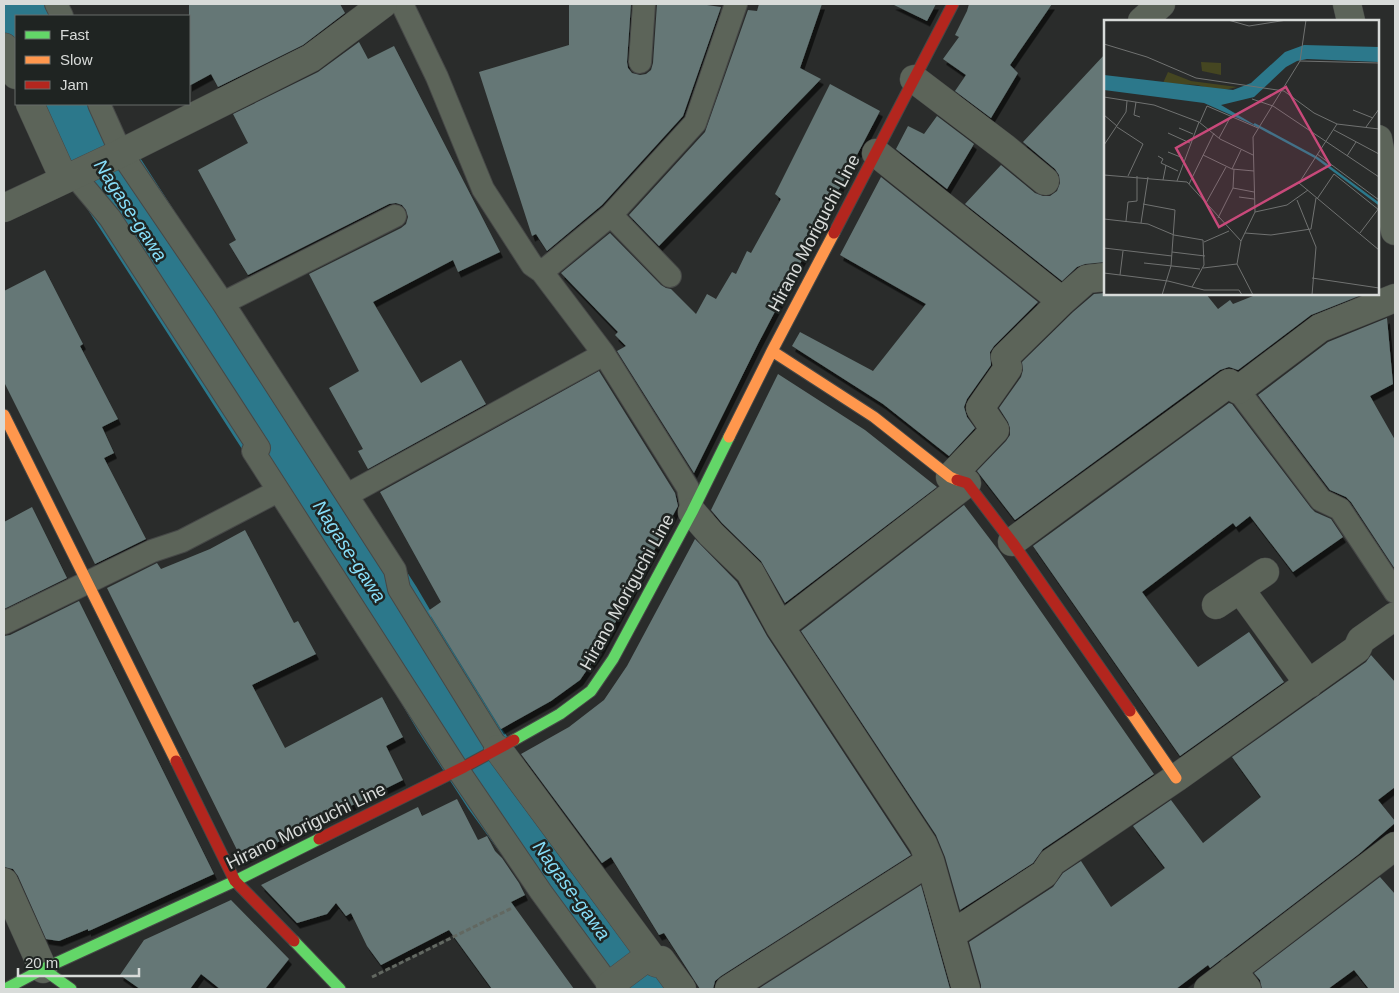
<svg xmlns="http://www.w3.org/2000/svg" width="1399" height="993" font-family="Arial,sans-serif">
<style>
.water{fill:#2c788b}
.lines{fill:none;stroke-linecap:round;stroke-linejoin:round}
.river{stroke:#2c788b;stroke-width:72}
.building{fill:#657776;filter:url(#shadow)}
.lane-casing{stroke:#464847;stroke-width:24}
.street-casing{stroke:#464847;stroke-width:29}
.fast-casing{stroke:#464847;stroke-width:13}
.slow-casing{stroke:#464847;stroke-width:13}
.jam-casing{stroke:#464847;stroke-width:13}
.path{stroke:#626861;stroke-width:3;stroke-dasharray:5 2.5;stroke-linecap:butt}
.lane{stroke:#5c6459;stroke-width:22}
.street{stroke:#5c6459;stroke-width:28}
.fast{stroke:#63d668;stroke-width:11}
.slow{stroke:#ff974d;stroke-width:11}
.jam{stroke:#b3261e;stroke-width:11}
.labels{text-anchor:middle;stroke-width:5;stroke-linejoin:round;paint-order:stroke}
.street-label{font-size:18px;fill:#d8dbd9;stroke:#1f2422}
.water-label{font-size:19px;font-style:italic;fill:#87def9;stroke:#1f2422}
.inset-river{fill:none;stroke:#2c788b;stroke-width:2.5}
.inset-road{fill:none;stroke:#707271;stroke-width:1}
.view{fill:#c8497a;fill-opacity:0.15;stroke:#c8497a;stroke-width:2.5}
.inset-edge{fill:none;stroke:#d8dbd9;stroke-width:2.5}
</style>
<defs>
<filter id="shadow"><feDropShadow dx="3" dy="5.5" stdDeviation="0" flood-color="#0009"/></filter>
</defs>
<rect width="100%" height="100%" fill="#2a2c2b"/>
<path class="water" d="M479,741L495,765L662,989H627L471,776L456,753Z"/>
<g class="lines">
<path class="river" d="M25,4L30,16
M70,104L89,145L386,606L449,713L497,787L644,989"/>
</g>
<path class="building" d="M189,4H340L345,13L303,45L218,87L211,74L189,86Z
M569,4H631L627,62L628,68L632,73L640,75L646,74L651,70L653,63L657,4H700L721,7L683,116L602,205L547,251L536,234L532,236L479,72L569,45Z
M759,4H822L800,68L821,79L659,246L629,215L705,132L748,10L757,11Z
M892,4H936L927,21Z
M969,4H1052L1010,65L1018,73L991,118L955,91L966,75L943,59L959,37L955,35L967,11Z
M359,42L368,59L394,46L500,252L458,272L453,260L373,302L421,383L461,360L486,404L368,469L358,451L363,449L329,388L359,371L309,274L401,228L406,224L408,217L406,210L402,205L396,203L389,204L248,275L229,244L236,240L198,170L248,143L233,114L318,72Z
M1105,54V262L1085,264L1077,267L1062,281L965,204L1001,165L1035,193L1043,196H1050L1057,191L1060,183L1059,175L1055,169L1023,142Z
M830,84L880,111L758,344L694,473L617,351L626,346L615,335L618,332L561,273L610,233L661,285L666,288L671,289L696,314L707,294L716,299L732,272L736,274L747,251L751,253L781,199L775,194Z
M937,116L974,144L947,189L896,149L908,126L924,134Z
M881,177L1038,302L994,346L990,352L991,365L967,399L964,407L967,417L975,428L949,456L883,404L792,346L800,332L873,371L926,304L840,255Z
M45,270L83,344L80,346L118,419L102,427L114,453L104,458L146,539L95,564L4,382V291Z
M1105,293V294H1206L1218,309L1230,300L1233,304L1258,294H1364L1311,315L1238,370L1229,367L1220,370L1015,520L977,471L1006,441L1010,435V428L1008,422L999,408L1021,377L1023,370L1022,362L1073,312L1094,294Z
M1387,318L1393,384L1370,396L1395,440V569L1351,502L1346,497L1330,490L1258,395L1328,342Z
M599,371L675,493L678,506L600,651L580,680L551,701L501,729L428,611L441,602L380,492Z
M778,374L865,430L937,487L785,603L761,561L722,523L711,510Z
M1229,403L1232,404L1311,508L1315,512L1331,519L1343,537L1293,572L1250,516L1236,527L1233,523L1142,592L1198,667L1249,632L1284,682L1180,756L1033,546Z
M964,505L999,551L1154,774L1043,849L1033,863L960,910L945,857L936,835L801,631Z
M32,507L67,578L4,609V522Z
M245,530L294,623L298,621L316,654L252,685L285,748L382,697L403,737L386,746L403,780L242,860L107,588L157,563L161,569L210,549Z
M695,539L737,582L767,636L911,855L721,976L715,981L713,989H700L664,933L659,935L611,857L602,863L521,754L569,727L604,700L627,666Z
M79,601L214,874L91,930L88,931V929L59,941L46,939L18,876L13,869L4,867V636L10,635Z
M1371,655L1395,682V787L1378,800L1395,821V823L1359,854L1210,968L1208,965L1176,989H981V985L969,942L1053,887L1063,873L1081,861L1111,907L1165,868L1133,826L1171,800L1203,843L1261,797L1232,757L1366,662Z
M457,799L478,840L487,836L495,851L502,858L519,883L525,895L511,902L574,989H492L449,930L381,965L367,946L351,913L346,916L336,903L327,914L297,923L261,885L418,807L422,816Z
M1380,877L1395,894V989H1369L1354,970L1328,989H1262L1260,980L1254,973Z
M921,885L950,989H758Z
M231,900L289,959L265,989H220L201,974L190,989H140L120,975L144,940Z"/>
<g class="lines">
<defs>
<path id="lane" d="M56,4L62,16
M402,4L437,77L483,189L532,265L542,272
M640,62L644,4
M99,104L121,153L223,303L395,570L399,589L498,749
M74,175L110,218L259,448L253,451L458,770L541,892L612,989
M611,215L670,276
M223,303L395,216
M1238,390L1321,500L1340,509L1395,592
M347,495L604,354
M692,512L688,488L604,354L542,272L611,215L695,123L736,4
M4,623L152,551L182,541L278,491"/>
<path id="street" d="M1347,4L1351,21
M1142,21L1161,4
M4,47L16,75
M914,79L1005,148L1045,181
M30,104L64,179
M1378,139L1395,231
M876,153L1062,301
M4,208L121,153L311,58L383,4
M950,477L995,430L980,408L1008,368L1005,357L1062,301L1087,279L1105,277
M692,512L711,534L750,572L780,627L923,844L930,861L966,989
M1012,542C1084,488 1157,437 1229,383L1238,390L1320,328L1395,298
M1265,572L1240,589L1309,684
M1216,605L1240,589
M780,627L967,483
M498,749L656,963L661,960L682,989
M4,882L43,969
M951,935L1044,874L1052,862L1176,778L1357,649L1361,640L1395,616
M1232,970L1247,989
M610,985L650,955
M729,989L930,861
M1208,989L1395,846"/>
<path id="fast" d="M514,740L560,714L591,691L613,659L692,512L729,437
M294,941L340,989
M43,969L71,989
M5,989L43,969L235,881L319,839"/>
<path id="slow" d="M772,351L874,417L950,477L957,480
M4,415L176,761
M729,437L772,351L834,233
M1130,711L1176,778"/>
<path id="jam" d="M834,233L953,4
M957,480L967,483L1012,542L1130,711
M176,761L235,881L294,941
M319,839L464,767L514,740"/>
</defs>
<use href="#lane" class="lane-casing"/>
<use href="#street" class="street-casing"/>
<use href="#fast" class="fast-casing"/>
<use href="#slow" class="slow-casing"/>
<use href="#jam" class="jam-casing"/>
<path class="path" d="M372,977L512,908"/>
<use href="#lane" class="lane"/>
<use href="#street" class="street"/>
<use href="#fast" class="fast"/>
<use href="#slow" class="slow"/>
<use href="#jam" class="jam"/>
</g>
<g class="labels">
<g class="street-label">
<text transform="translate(814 233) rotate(-62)" y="6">Hirano Moriguchi Line</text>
<text transform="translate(627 592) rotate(-61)" y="6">Hirano Moriguchi Line</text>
<text transform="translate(306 826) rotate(-26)" y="6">Hirano Moriguchi Line</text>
</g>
<g class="water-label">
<text transform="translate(131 210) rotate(57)" y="7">Nagase-gawa</text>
<text transform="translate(350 551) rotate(57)" y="7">Nagase-gawa</text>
<text transform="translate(572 890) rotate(54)" y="7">Nagase-gawa</text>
</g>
</g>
<g transform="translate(1104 20)">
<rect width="275" height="275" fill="#2a2c2b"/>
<path d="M97,42L117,43V55L98,51ZM64,52L87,61L133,67L116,71L93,65L59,63Z" fill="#454621"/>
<path d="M200,25L275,27V42L203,39L193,41L182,47L150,77L117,85L156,108L100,83L0,70V55L129,70L147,63L181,32Z" fill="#2c788b"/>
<path class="inset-river" d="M150,104L213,138L275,184"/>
<path class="inset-road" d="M124,0L145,6L183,0M0,24L43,37L92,58L180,71L210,93L233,104L275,109M196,41L275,43M0,77L50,85L95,102L116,119L149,135M148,79L169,86L275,157M32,82L30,95L36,97M249,90L269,98M0,95L13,106M96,102L103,86L154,108M233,104L195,163L275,230M13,107L39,124L24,156M262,107L275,89M75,108L89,114M230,110L275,134M64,113L86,123M115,118L127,96M0,125L22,92L23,81M64,132L79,138M213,134L275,180M99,135L128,149L150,151M54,136L59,139L57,143L74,151M243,136L252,122M128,149L137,130M0,155L83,162L137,221M59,160L62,145M73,161L95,102M85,164L110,113M129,168L150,172M135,177L150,179M213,179L230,154L275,190M193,180L212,227L208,275M102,183L122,147M39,184L71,190L67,246L58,275M151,192L183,185L204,170M114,198L129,168L130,149M0,199L44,204L70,215L99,220L100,245L88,267M22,201L24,182L33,181V156M37,203L44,157M207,209L212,178M141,213L167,215L207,209M256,213L275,188M100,222L125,211M0,228L68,236M68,232L101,236M40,243L96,249M99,248L133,244M0,253L64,261L100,270H135L138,275M16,255L19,231M208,258L275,268M149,275L133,244L137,221L151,192L149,117L196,41L202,0"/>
<path class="view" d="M182,67L226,145L115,207L72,128Z"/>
<rect width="275" height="275" class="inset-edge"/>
</g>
<rect width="1399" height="993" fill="none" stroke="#d8dbd9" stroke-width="10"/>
<rect x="15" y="15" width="175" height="90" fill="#1f2422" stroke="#696d6b"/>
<rect x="25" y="31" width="25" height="8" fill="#63d668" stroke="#696d6b"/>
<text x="60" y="40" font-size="15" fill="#d8dbd9">Fast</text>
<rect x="25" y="56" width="25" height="8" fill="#ff974d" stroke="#696d6b"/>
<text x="60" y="65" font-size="15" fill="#d8dbd9">Slow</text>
<rect x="25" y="81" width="25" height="8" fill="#b3261e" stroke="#696d6b"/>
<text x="60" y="90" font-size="15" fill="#d8dbd9">Jam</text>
<path d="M18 968v8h121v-8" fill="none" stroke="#d8dbd9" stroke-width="2.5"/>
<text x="25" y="968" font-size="15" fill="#d8dbd9" stroke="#1f2422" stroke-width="4" paint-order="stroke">20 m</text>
</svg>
